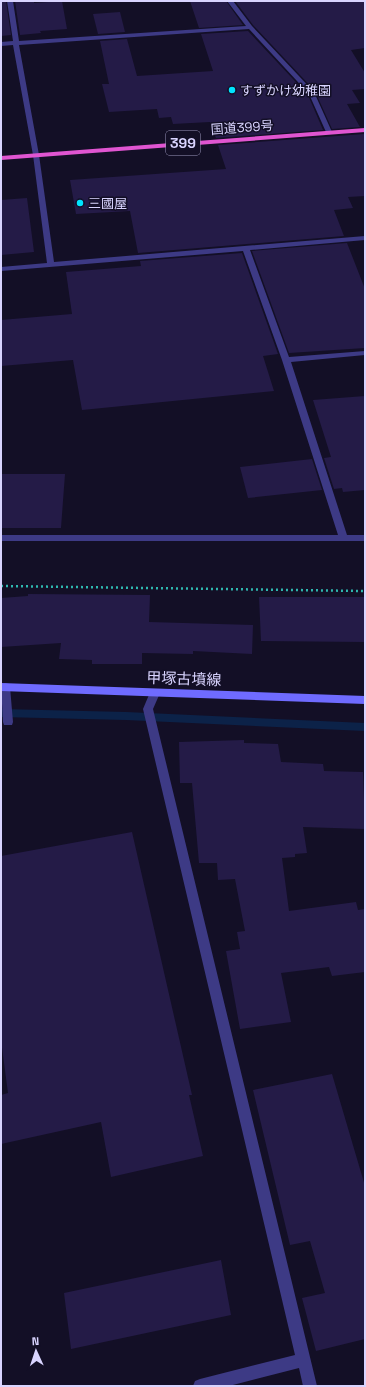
<svg xmlns="http://www.w3.org/2000/svg" width="366" height="1387" font-family="'Space Grotesk','Noto Sans JP',sans-serif">
<style>
.lines{fill:none;stroke-linecap:round;stroke-linejoin:round}
.stream{fill:#0c2248;fill-rule:evenodd}
.building{fill:#241b47}
.path{stroke:#2fb8b0;stroke-width:2.5;stroke-dasharray:2 3;stroke-linecap:butt}
.minor{fill:#3d3a85;fill-rule:evenodd}
.secondary{fill:#6f6bff;fill-rule:evenodd}
.trunk{fill:#e055d1;fill-rule:evenodd}
.poi-dot{fill:#00e5ff;stroke:#130f26;stroke-width:1.5}
.labels{text-anchor:middle;stroke-width:3;stroke-linejoin:round;paint-order:stroke}
.far-poi-label{font-size:13px;fill:#d9d4ff;stroke:#130f26;text-anchor:start}
.far-street-label{font-size:13px;fill:#d9d4ff;stroke:#130f26}
.shield{fill:#130f26;stroke:#9e99be;stroke-width:1}
.shield-label{font-size:14px;font-weight:bold;fill:#d9d4ff}
.street-label{font-size:15px;fill:#d9d4ff;stroke:#130f26}
</style>
<rect width="100%" height="100%" fill="#130f26"/>
<g class="lines">
<path class="stream" d="M1,709L126,712L365,723V731L126,720L1,717Z"/>
</g>
<path class="building" d="M1,1H6L11,35L1,36Z
M15,1H34V3L62,1L67,29L40,31L41,33L20,35Z
M190,1H226L243,25L199,28Z
M235,1H365V48L351,50L365,73V89L352,90L360,103L347,104L360,127L332,129L315,91L253,25Z
M120,12L125,32L98,34L93,14Z
M248,31L308,95L323,130L216,138L210,122L173,124L171,117L159,118L157,109L109,112L102,84H109L100,41L127,39L137,76L213,71L201,34Z
M364,134L365,196L348,197L353,208L334,210L344,236L138,253L130,211L76,214L70,180L226,169L218,145Z
M27,198L34,252L1,255V200Z
M347,243L365,289V348L289,353L252,251Z
M242,253L278,354L263,356L274,391L82,410L73,360L1,366V320L72,314L66,272L141,266L140,261Z
M365,396V490L343,492L342,488L334,489L324,458L331,457L313,400Z
M312,459L322,490L248,498L240,467Z
M1,474H65L61,528H1Z
M28,594L150,595L149,622L253,625L252,654L193,651V654L142,653V664H92V660L59,659L61,643L1,647V598L28,596Z
M259,597H365V642L261,641Z
M244,740V743L278,744L281,762L323,764L324,771L363,772L365,829L303,827L307,853L295,854V857L282,858L289,911L356,902L358,910L365,909V972L332,976L329,967L281,973L291,1022L240,1029L226,951L240,949L237,932L245,931L235,879L218,880L217,863H199L192,783H180L179,742Z
M132,832L192,1095H189L203,1156L111,1177L101,1122L1,1144V1095L8,1093L1,1040V856Z
M332,1074L365,1186V1339L316,1351L302,1298L325,1293L310,1241L290,1245L253,1090Z
M221,1260L231,1315L71,1349L64,1293Z"/>
<g class="lines">
<path class="path" d="M1,586L365,591"/>
<path class="minor" d="M7,1H13L19,41L246,26L227,1H233L252,26L314,92L332,132L331,133L326,132L309,94L249,29L19,45L39,155L54,262L365,236V240L250,250L289,357L365,351V355L291,362L347,535H365V541H1V535H338L282,360L243,251L1,271V267L47,263L33,155L13,45L1,46V42L13,41Z
M5,683L9,684L10,687L13,722L12,725H4L3,722L1,685Z
M155,689L159,690L160,693L153,709L317,1386H303L299,1368L229,1386H193L195,1381L200,1379L295,1355L143,709L151,690Z"/>
<path class="secondary" d="M1,683L365,696V704L1,691Z"/>
<path class="trunk" d="M365,128V132L1,160V156Z"/>
</g>
<g class="poi-dot">
<circle cx="232" cy="90" r="4"/>
<circle cx="80" cy="203" r="4"/>
</g>
<g class="labels">
<g class="far-poi-label">
<text x="240" y="95">すずかけ幼稚園</text>
<text x="88" y="208">三國屋</text>
</g>
<g class="far-street-label">
<text transform="translate(242 127) rotate(-4)" y="5">国道399号</text>
</g>
<rect class="shield" x="166" y="131" width="34" height="24" rx="3"/>
<g class="shield-label">
<text x="183" y="148">399</text>
</g>
<g class="street-label">
<text transform="translate(184 679) rotate(2)" y="5">甲塚古墳線</text>
</g>
</g>
<rect width="366" height="1387" fill="none" stroke="#d9d4ff" stroke-width="4"/>
<g transform="translate(36 1351) rotate(357)" stroke="#130f26" stroke-width="3" paint-order="stroke">
<path d="M0-3L7 15L0 10L-7 15Z" fill="#d9d4ff"/>
<text y="-6" font-size="11" font-weight="bold" text-anchor="middle" fill="#d9d4ff">N</text>
</g>
</svg>
